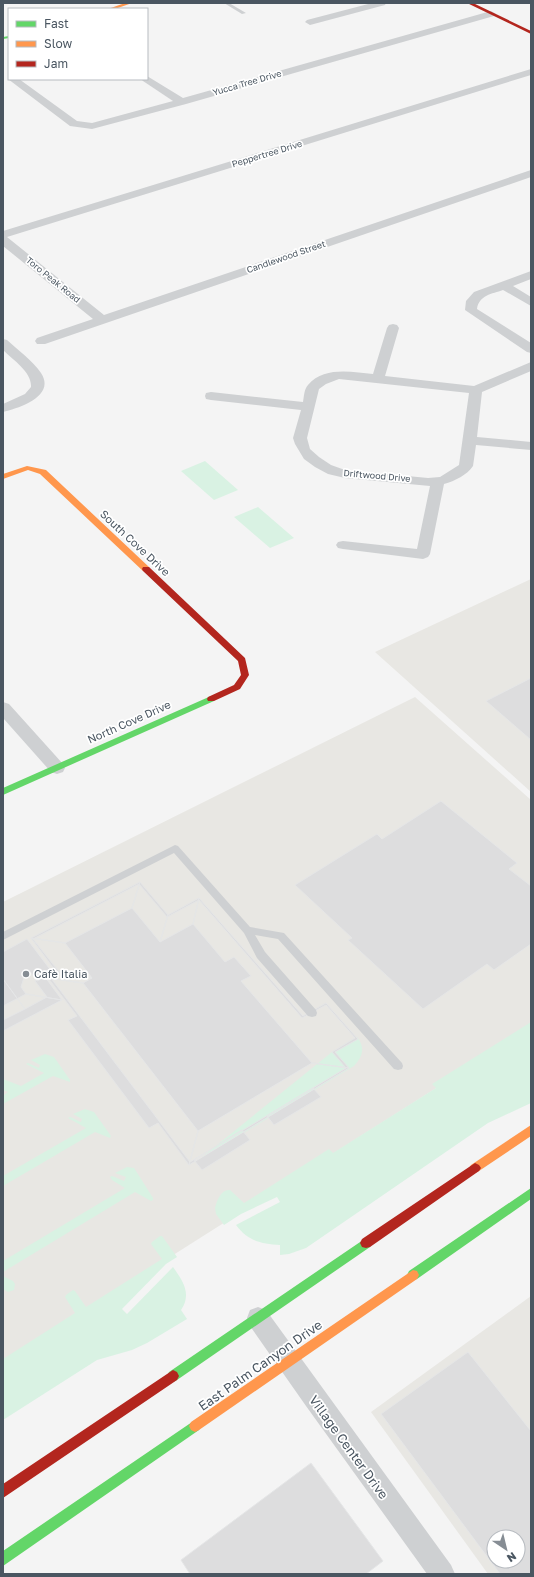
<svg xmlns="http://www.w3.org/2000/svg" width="534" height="1577" font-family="'Golos Text',sans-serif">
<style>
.commercial{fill:#e8e7e3;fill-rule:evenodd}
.green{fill:#d9f2e3}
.building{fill:#ddddde;stroke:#e5e6e7;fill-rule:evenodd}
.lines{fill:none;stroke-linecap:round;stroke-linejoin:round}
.lane{fill:#ced0d2;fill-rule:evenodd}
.street{fill:#ced0d2;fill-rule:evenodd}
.fast{fill:#63d668;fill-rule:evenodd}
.slow{fill:#ff974d;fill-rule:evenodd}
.jam{fill:#b3261e;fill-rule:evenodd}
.poi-dot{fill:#868d94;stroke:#fff;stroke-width:1.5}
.labels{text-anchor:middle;stroke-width:3.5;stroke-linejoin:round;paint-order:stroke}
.far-street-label{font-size:9px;fill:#4a5661;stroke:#fff}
.street-label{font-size:11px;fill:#4a5661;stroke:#fff}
.poi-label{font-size:11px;fill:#4a5661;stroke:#fff;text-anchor:start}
.near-street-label{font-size:13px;fill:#4a5661;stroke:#fff}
</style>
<rect width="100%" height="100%" fill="#f4f4f4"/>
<path class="commercial" d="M531,579V792L375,652Z
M415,697L531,800V1028L3,1363V902Z
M531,1296V1574H488L371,1412ZM494,1537H518V1561H494Z"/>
<path class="green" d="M205,461L238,490L214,500L181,471Z
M258,507L294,538L270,548L234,517Z
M531,1022V1103L488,1123L306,1248L289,1254L280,1255V1245C261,1244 248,1241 236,1225L280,1202L277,1197L241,1214L224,1225L216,1214L215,1208C217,1200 221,1189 230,1190L244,1203L329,1149L333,1153L436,1088L432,1084Z
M357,1037C366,1048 362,1057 354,1066L196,1162L332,1052Z
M45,1054L54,1057L70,1080V1082L53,1076L3,1104V1096L8,1092L3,1090V1079L21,1086L44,1073L26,1064L28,1063L39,1068L40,1065L31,1060Z
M85,1109L94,1112L111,1136L110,1138L95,1132L3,1186V1176L86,1128L68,1118L70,1117L81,1122L82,1119L73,1114Z
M127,1167L134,1168L136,1171L153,1198V1200L151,1201L135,1192L3,1272V1261L125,1188L112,1180L110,1177L112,1176L124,1181L126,1177L115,1173Z
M160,1236H162L177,1257L166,1264L122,1309L127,1314L173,1267C183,1281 192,1294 181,1310L187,1319L147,1343L132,1350L97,1360L3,1420V1359L75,1313L65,1297L66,1295L73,1290L75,1291L86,1307L162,1259L151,1244L152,1242Z
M3,1276L13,1281L15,1284L14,1290L8,1292L3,1289Z"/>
<path class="building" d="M531,678V740L486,701Z
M441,801L517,863L509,869L531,886V944L494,970L487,964L423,1009L348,940L352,938L295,885L377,834L382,839Z
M140,882L132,908L65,943L31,938Z
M140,882L168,915L160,942L132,908Z
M139,884L167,917L199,900L302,1018L326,1005L355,1038L332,1052L346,1068L190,1162L51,978L60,973L33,939Z
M199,898L303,1016L326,1003L358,1039L335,1052L349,1068L312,1063L241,981L251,976L234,957L225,962L193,924Z
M199,898L193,924L160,942L168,915Z
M31,938L65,943L92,978L57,973Z
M27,939L52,972L35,981L47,997L25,1009L3,979V952Z
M29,970L37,981L45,977L62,1000L26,994L21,987L26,971Z
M57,973H60L92,978L83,983L48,978Z
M48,978L83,983L198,1131L189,1165L158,1123L149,1128L68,1020L77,1016Z
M3,979L25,1009L3,1020Z
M26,994L62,1000L3,1031V1006Z
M312,1063L349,1068L189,1165L198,1131Z
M313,1088L321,1097L274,1125L267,1116Z
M242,1130L250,1140L202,1170L194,1160Z
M468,1352L531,1431V1574H500L381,1414ZM494,1537H518V1561H494Z
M311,1463L383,1561L366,1574H190L181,1560Z"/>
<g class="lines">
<path class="lane" d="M224,3H229L246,13L242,14Z
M175,845L178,846L250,927L284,933L402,1063L403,1066L402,1069L398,1070L394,1069L278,939L255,935L265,952L316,1010L317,1013L316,1016L312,1017L308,1016L257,958L244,933L174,853L3,940V932Z"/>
<path class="street" d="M372,3H386L385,5L310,25L305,22L307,20Z
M491,11L496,14L494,16L186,104L92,129L70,126L8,79L9,78V79H19L77,121L92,123L173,101L143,81L141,79H147V76L183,98Z
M531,69V75L7,237L104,315L531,170V177L45,344H37L35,341L37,338L93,319L3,246V231Z
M531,271V279L513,286L531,297V306L503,290C492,294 479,295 477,309L531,343V353L527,352L465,310L466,301L474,292Z
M393,324L397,325L399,328L385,376L474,386L531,362V371L482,392L477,437L531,442V450L476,445L473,466C467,475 455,481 444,484L430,554L428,557L423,559L343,549L338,548L336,545L338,542L343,541L417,549L430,486L345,478L328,474L315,467L304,459L295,444L293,438L301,410L211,400L206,399L205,396L206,393L211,392L303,402C304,397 304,389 308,385C324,366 352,372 373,374L387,328L389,325ZM339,379L469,393L459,465L440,477L428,478L345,470L331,465L319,457L310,449L307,438L319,389L326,384Z
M3,339L7,340C18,350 33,361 41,373C56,396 20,408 3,412V404L25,394L31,387C32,372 13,360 3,350Z
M3,702L9,704L63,764L65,768L63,772L57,774L51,772L3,718Z
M258,1307L266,1310L451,1565L455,1574H427L306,1406L250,1326L247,1318L250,1310Z"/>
<path class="fast" d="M9,36V38L3,39V37Z
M211,696L215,699L214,701L3,795V788Z
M531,1188V1199L417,1279L413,1280L409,1279L407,1275L409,1271Z
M366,1238L370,1239L372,1243L370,1247L177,1380L173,1382L169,1380L167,1376L169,1372Z
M195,1420L199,1422L201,1426L199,1430L3,1566V1551Z"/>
<path class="slow" d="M125,3H132L115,9H108Z
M27,466L46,470L149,567L150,569L149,571H143L40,474L28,470L3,479V474Z
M531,1125V1136L479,1171L475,1173L471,1171L469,1168L471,1165Z
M413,1270L417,1271L419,1275L417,1279L199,1430L195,1432L191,1430L189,1426L191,1422Z"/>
<path class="jam" d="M467,3H473L531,31V34Z
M143,567H149L245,658L249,675L240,689L214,701H208L207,699L208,697L234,685L241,675L238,661L143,571L142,569Z
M475,1163L479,1165L481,1168L479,1171L370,1247L366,1248L362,1247L360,1243L362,1239Z
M173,1370L177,1372L179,1376L177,1380L3,1498V1484Z"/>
</g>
<circle class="poi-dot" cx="26" cy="974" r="4"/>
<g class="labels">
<g class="far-street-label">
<text transform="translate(247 83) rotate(-16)" y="3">Yucca Tree Drive</text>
<text transform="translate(267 154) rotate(-17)" y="3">Peppertree Drive</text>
<text transform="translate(286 257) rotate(-19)" y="3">Candlewood Street</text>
<text transform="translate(53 280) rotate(39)" y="3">Toro Peak Road</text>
<text transform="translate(377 476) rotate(5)" y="3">Driftwood Drive</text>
</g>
<g class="street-label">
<text transform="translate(135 543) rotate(43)" y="4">South Cove Drive</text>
<text transform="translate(129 722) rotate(-24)" y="4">North Cove Drive</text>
</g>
<g class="poi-label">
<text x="34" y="978">Cafè Italia</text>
</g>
<g class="near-street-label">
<text transform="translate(260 1365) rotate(-35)" y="5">East Palm Canyon Drive</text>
<text transform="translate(349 1447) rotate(54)" y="5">Village Center Drive</text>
</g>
</g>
<rect width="534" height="1577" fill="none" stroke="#4a5661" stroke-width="8"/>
<rect x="8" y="8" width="140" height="72" fill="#ffffff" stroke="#b7bbc0"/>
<rect x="16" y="21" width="20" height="6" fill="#63d668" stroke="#b7bbc0"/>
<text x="44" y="28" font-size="12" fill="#4a5661">Fast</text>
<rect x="16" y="41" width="20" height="6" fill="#ff974d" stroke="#b7bbc0"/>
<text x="44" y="48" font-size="12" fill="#4a5661">Slow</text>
<rect x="16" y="61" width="20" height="6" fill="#b3261e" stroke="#b7bbc0"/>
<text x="44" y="68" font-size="12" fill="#4a5661">Jam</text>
<g transform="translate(506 1549) rotate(145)"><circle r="19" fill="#ffffff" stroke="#b7bbc0"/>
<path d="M0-3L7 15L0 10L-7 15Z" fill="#868d94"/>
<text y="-6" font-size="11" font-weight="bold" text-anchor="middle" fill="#4a5661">N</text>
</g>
</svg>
